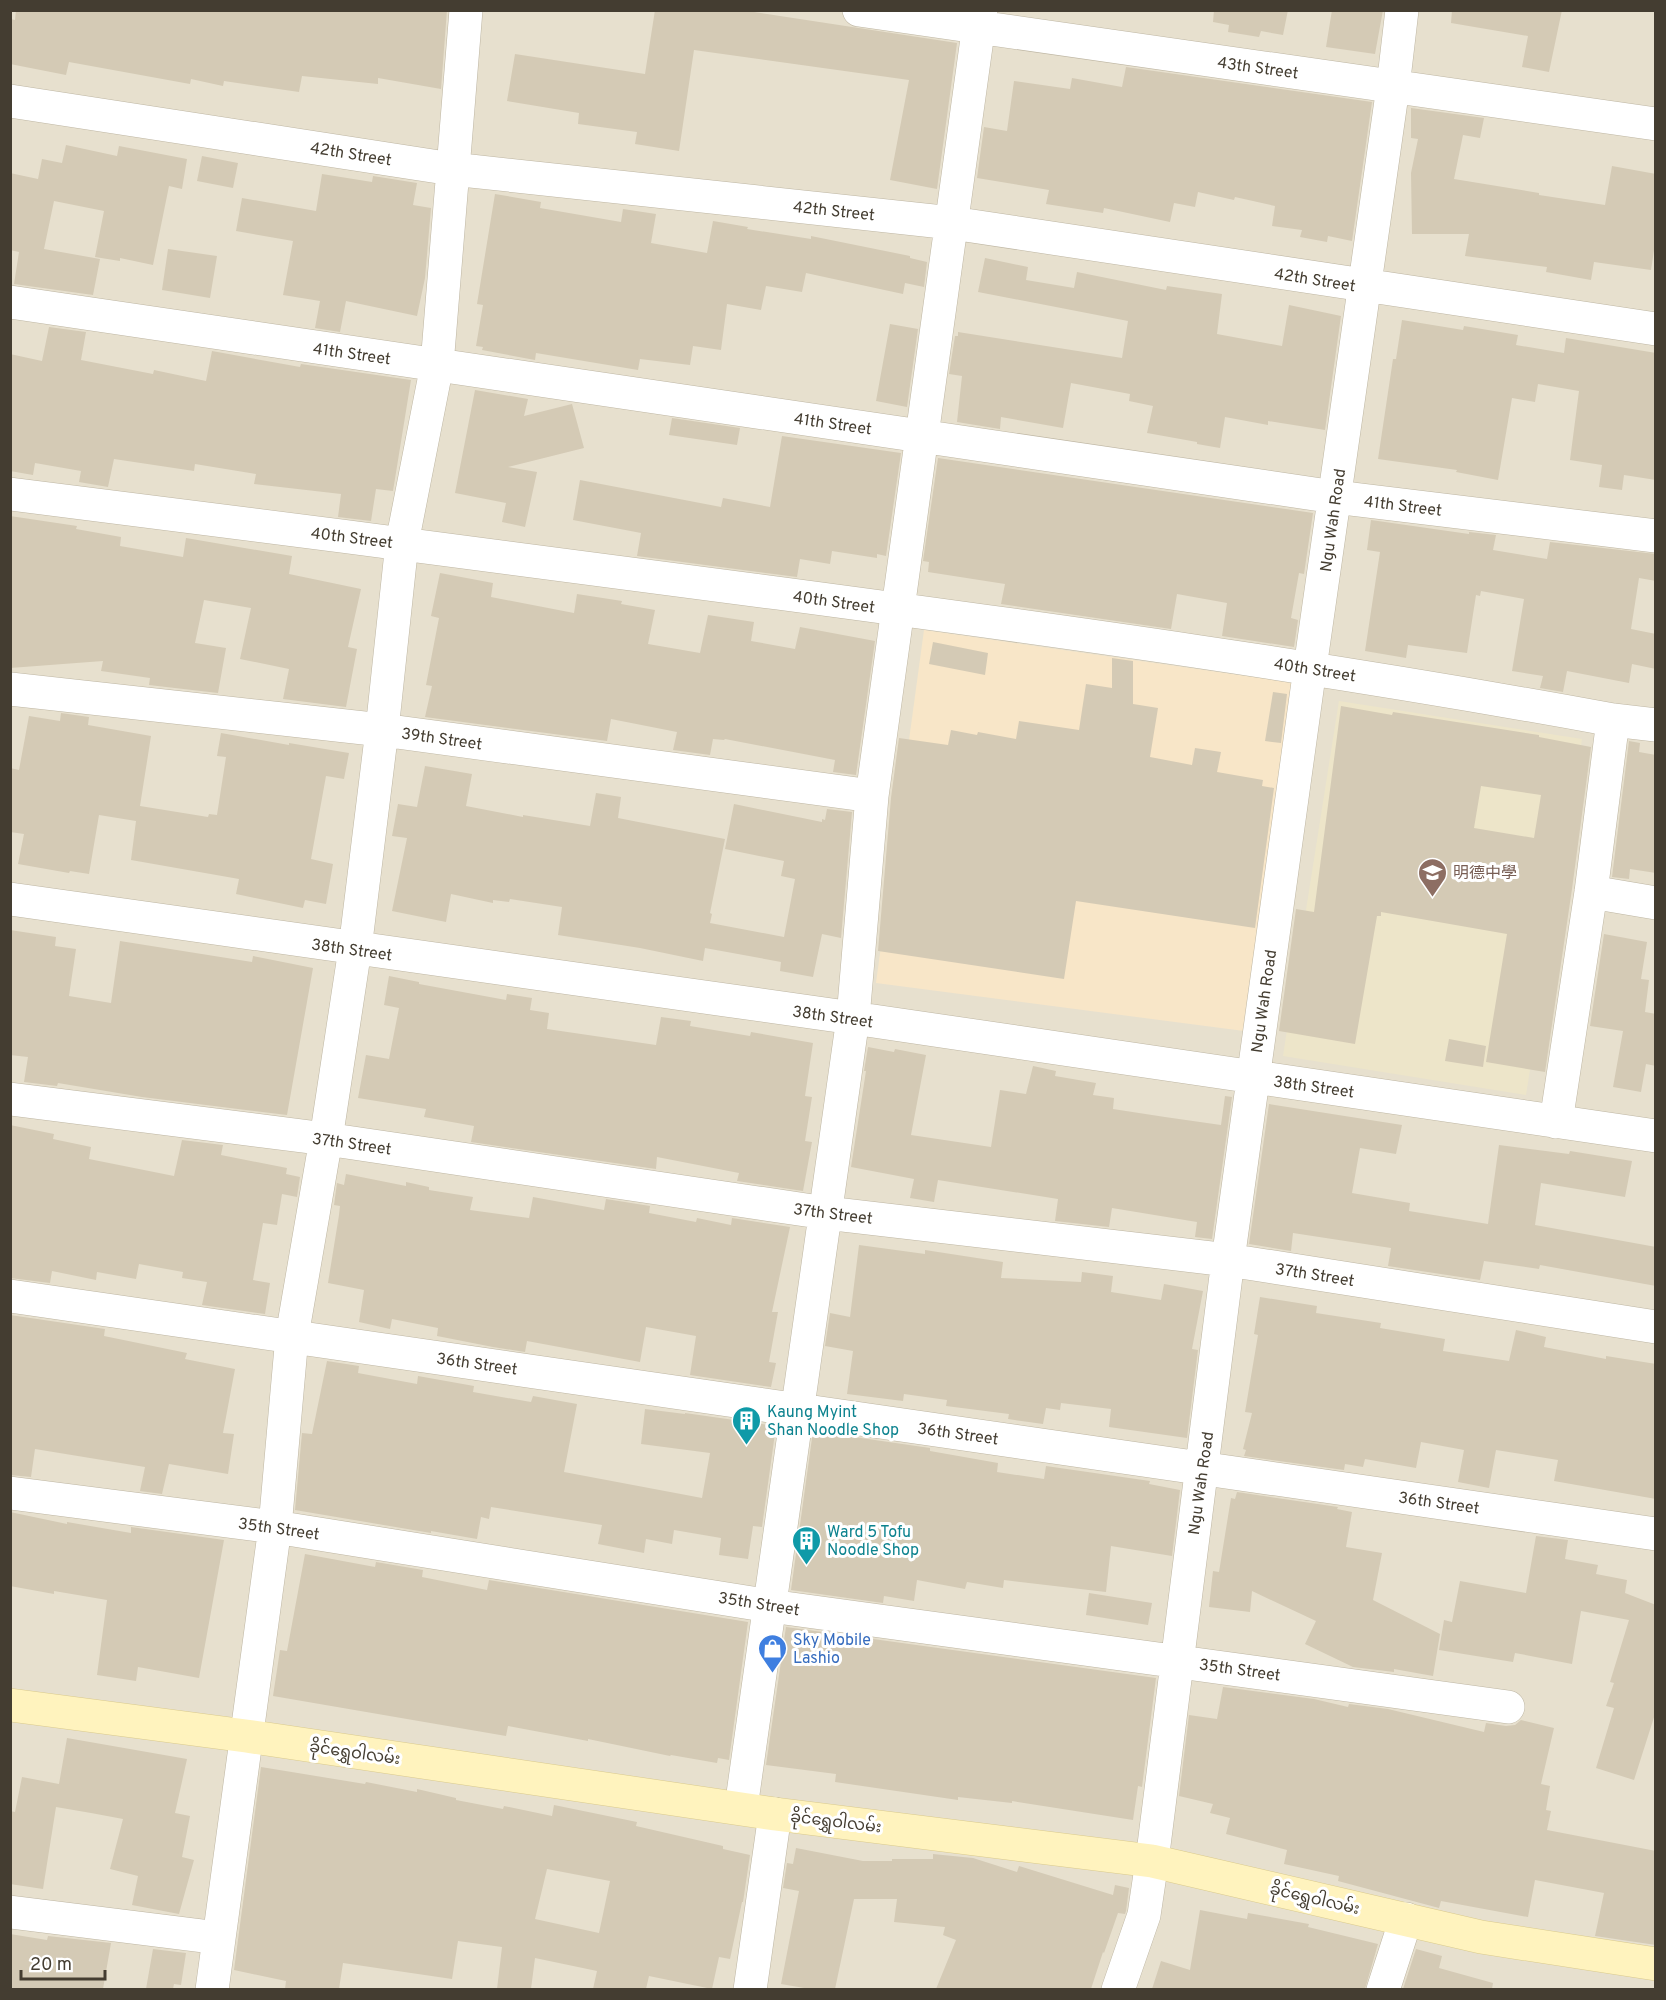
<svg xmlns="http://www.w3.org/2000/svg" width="1666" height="2000" font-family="Overpass,'Noto Sans SC','Noto Sans Myanmar',sans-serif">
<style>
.residential{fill:#e7e0ce}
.commercial{fill:#f8e6c8}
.education{fill:#ede5c9}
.building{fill:#d4cab5;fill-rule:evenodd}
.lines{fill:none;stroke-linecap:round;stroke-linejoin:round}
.street-casing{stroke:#beb6a3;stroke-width:34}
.secondary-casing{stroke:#daca8d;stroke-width:34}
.street{stroke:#fff;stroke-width:33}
.secondary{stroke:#fff3be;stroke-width:33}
.labels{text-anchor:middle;stroke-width:6;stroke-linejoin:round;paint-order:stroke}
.street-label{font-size:16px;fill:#443d31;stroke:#fff}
.education-label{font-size:16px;fill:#785e54;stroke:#fff;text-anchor:start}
.culture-label{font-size:16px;fill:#0d838f;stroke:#fff;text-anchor:start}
.shop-label{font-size:16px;fill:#366cbe;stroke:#fff;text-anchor:start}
</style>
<rect width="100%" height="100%" fill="#f2eee0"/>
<path class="residential" d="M11,11H1655V1989H11Z"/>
<path class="commercial" d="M924,630L1294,683L1244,1031L876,983Z"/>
<path class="education" d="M1339,701L1582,739L1526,1095L1283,1056Z"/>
<path class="building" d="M16,10H447L441,89L378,78V84L302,76L299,92L224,81L223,86L191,79L190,84L69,62L66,75L10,64V19L15,20Z
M655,10H741L957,43L937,189L890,180L909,80L694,50L679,151L635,144L637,132L578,124L579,113L507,101L515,54L645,74Z
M1214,10H1288L1283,35L1261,31L1259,37L1228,32L1229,25L1213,22Z
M1332,10H1383L1375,54L1326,47Z
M1452,10H1562L1549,72L1522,67L1528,36L1451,23Z
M1126,67L1372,102L1352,241L1328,236L1327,242L1300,237L1302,230L1272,226L1275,206L1235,197L1234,200L1198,192L1195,207L1174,203L1170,222L1104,208L1103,213L1046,204L1049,190L977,178L984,127L1007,131L1014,81L1070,89L1072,78L1122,87Z
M1411,108L1484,118L1480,138L1463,135L1454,179L1539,193V195L1605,205L1612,166L1656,174V237L1651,270L1594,262L1591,280L1546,272L1547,267L1465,256L1469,234H1412L1411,173L1418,139L1411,138Z
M66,145L117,156L119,146L187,159L182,189L169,186L153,265L120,258V261L95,257L104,211L54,201L44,249L100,259L93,295L14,284L19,252L10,250V173L38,179L42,159L62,163Z
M202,156L238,163L233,188L197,181Z
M322,174L372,182L373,176L417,183L413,205L431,208L425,278L417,316L346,301L340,332L315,328L320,301L283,295L293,241L236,231L242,198L316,211Z
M495,194L541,202L540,208L621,222L623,209L656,214L651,243L707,253L713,221L748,227L747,229L811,239V236L910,256V258L927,262L924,287L905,283L903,294L806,273L802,292L766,286L761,310L727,304L721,350L693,346L690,365L640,359L638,370L536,353L535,360L482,350L483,347L476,346L483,305L477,304Z
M168,249L217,256L210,298L162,290Z
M985,258L1028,267L1026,280L1074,288L1077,272L1166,290L1167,286L1222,294L1217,334L1282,346L1289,305L1341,316L1325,430L1268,421V425L1225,417L1220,448L1197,444V442L1147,433L1153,406L1129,401L1130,394L1071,383L1063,428L1001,417L1000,429L957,422L962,376L949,374L955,336H958V332L1122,358L1128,321L978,292Z
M1402,320L1463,330L1464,326L1518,335L1516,345L1564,353L1566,338L1656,353V480L1624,475L1622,490L1599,487L1602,465L1570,460L1579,391L1538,384L1535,402L1512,398L1498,480L1456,472L1457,470L1378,459L1393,359H1396Z
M890,324L918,329L907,407L876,401Z
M49,327L86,332L81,360L153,374L154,370L206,381L212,351L300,367L301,364L411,380L393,491L376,489L371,521L338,517L341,494L254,484L256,474L195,464L194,471L114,459L108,487L79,482L81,471L35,463L33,475L10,471V354L42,361Z
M475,390L528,399L524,416L572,404L584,448L508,467L537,472L525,527L502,522L506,503L455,493Z
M672,418L740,428L737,445L669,435Z
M782,436L901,453L886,556L877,554V558L832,551L830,564L800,559L797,577L637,556L641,533L573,520L580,480L721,507L723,498L770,507Z
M938,458L1313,513L1304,574L1299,573L1291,618L1298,620L1294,647L1222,636L1227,603L1177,594L1171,629L1001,604L1005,584L928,572L929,562L923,561Z
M10,516L77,526L76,529L121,537L120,546L183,557L186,538L292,556L289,574L361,589L348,647L357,649L346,707L283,699L289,669L240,659L251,608L204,600L195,643L226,648L218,693L149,685L150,678L101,671L103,661L10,668Z
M1371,520L1469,534V532L1496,535L1493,550L1547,559L1550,542L1656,554V581L1639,578L1631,629L1656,634V669L1632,664L1629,683L1567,671L1563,692L1540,688L1543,676L1512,671L1524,599L1481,591L1480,596L1476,595L1467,653L1408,645L1406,658L1365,651L1380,552L1367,550Z
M440,573L493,583L491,597L574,613L577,594L622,601L621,604L655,610L648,644L700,653L708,615L754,622L751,641L795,649L800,627L875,641L856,775L833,772L835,760L725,739L724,740L713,739L710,755L673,750L677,732L611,719L607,741L425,717L432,686L426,685L439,618L431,616Z
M933,642L988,653L985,675L929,664Z
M1112,658L1133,661V704L1158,708L1150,757L1192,765L1195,748L1221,752L1217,772L1263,780L1262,786L1274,788L1255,928L1076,901L1064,979L878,951L891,798L899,738L948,745L951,730L977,735L978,732L1016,739L1019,721L1079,730L1086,684L1112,688Z
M1273,692L1287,694L1281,743L1265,741Z
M1341,706L1392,715L1393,712L1539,735V737L1591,747L1572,889L1545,1072L1486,1062L1507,934L1381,912V916H1377L1355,1044L1279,1031L1296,909L1314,912ZM1481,786L1541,795L1534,838L1474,828Z
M61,713L89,717L88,725L151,736L140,806L208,817L209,814L217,815L226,757L217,756L221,733L289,745V743L349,753L344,779L326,776L311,859L333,864L326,904L305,900L303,908L236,894L239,879L131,860L136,821L99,815L89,874L70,871L69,873L18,864L24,834L10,832V768L19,770L29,716L60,721Z
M1629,741L1640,743L1639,752L1656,755V873L1630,869L1629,879L1612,877Z
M425,766L472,774L466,806L523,817V815L590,826L596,793L621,797L618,818L725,839L710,913L712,914L710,923L784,937L795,879L781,876L784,861L725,849L734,804L822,822V819L825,820L827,809L852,812L841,938L822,934L813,977L780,971L781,962L705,948L703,961L640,948L558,935L562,907L510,899L509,902L493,900V903L451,894L446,922L392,911L407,838L392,836L398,804L417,807Z
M10,930L56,937L55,946L76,949L69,996L111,1003L120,941L252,962L253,956L313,968L287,1115L142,1097L58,1083L57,1086L24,1082L28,1057L10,1055Z
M1604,934L1647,942L1641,979L1649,980L1645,1012L1656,1014V1066L1646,1064L1641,1092L1613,1087L1623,1031L1590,1026Z
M389,976L419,982V984L506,1000L507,994L532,998L530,1010L549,1013L547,1029L656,1045L661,1017L691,1021L690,1026L750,1036L751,1032L813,1043L805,1096L812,1097L805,1141L812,1142L803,1191L737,1181L739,1173L657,1157L656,1169L471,1142L474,1126L424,1117L426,1109L358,1098L366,1055L389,1059L399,1008L384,1005Z
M1449,1039L1486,1046L1483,1067L1445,1061Z
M868,1047L894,1052L895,1049L926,1055L911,1135L991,1147L1000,1090L1026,1094L1033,1066L1056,1071L1055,1076L1096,1083L1093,1095L1114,1098L1113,1109L1165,1117L1221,1125L1225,1096L1232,1097L1212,1239L1195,1237L1197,1222L1112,1208L1109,1227L1055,1221L1058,1199L938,1180L934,1202L910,1198L914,1179L851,1167L866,1071H864Z
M1269,1104L1402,1125L1396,1154L1360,1148L1352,1193L1410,1203L1409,1211L1488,1224L1499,1145L1569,1154L1570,1151L1632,1161L1625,1197L1541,1183L1535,1225L1656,1247V1286L1540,1265L1539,1269L1484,1261L1480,1280L1388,1266L1391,1248L1293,1233L1291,1251L1249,1244Z
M10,1125L54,1134L53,1139L91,1147L89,1159L174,1176L182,1140L223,1145L221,1155L287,1168L286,1174L300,1177L297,1197L282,1194L277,1225L263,1223L253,1280L270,1283L265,1314L202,1305L207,1282L182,1278L183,1272L139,1264L136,1279L97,1272L96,1280L52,1271L50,1283L10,1278Z
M346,1174L406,1186V1182L429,1187V1190L473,1197L470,1210L529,1218L533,1197L604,1210L606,1199L650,1206L649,1213L696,1222L697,1218L731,1225L732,1218L790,1227L772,1312H778L769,1362L776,1363L771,1387L690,1375L696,1336L646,1327L640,1362L527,1341L525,1352L493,1347L437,1336L438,1328L392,1319L390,1329L359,1322L364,1290L328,1283L339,1215L340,1206L334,1205L337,1183L344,1185Z
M859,1245L925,1254V1250L1003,1262L1001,1278L1081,1282L1082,1272L1113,1276L1111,1292L1161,1300L1164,1284L1203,1291L1192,1349L1198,1350L1187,1438L1109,1427L1111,1409L1061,1403L1060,1410L1046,1408L1043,1424L1008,1419L1009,1414L946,1406L947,1400L904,1394L903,1401L847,1394L853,1351L825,1346L830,1313L850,1317Z
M1260,1297L1317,1306L1316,1313L1381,1323L1380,1328L1445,1339L1443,1351L1509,1361L1516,1330L1546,1337L1544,1347L1606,1359V1356L1656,1364V1499L1554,1481L1558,1460L1496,1450L1489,1488L1458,1482L1464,1450L1421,1442L1416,1468L1365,1459L1363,1467L1345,1464L1344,1470L1244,1456L1246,1450L1243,1449L1252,1413L1245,1412L1258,1335L1254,1334Z
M10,1315L105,1329L104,1336L187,1353L185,1359L235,1369L223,1433L234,1434L228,1474L169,1464L162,1494L140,1491L145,1467L35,1449L31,1477L10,1475Z
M327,1361L359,1366L358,1373L417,1384L418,1376L474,1386L473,1392L531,1402L533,1396L577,1404L564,1472L702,1498L710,1453L641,1444L645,1409L685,1414V1413L776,1426L762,1527L753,1526L748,1559L719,1555L721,1538L674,1530L672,1544L646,1539L644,1553L598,1544L602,1525L491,1507L489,1519L481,1517L477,1539L431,1531V1533L295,1510L302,1433L312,1434Z
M813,1431L930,1448V1451L998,1463L997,1472L1044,1479L1046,1466L1150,1481L1149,1484L1180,1490L1172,1556L1111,1546L1106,1592L1004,1580L1003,1588L967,1582L965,1589L917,1580L914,1601L884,1596L883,1603L791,1590Z
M1237,1492L1338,1507L1337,1509L1352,1512L1346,1547L1382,1553L1373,1600L1440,1634L1433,1676L1394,1669V1672L1353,1667L1305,1644L1316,1621L1252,1591L1250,1612L1209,1607L1213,1571L1219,1572L1231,1498L1235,1499Z
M10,1512L67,1524V1522L131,1533V1527L224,1540L199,1678L138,1667L136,1681L97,1675L107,1600L54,1591V1594L10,1586Z
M1536,1536L1568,1540L1565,1559L1598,1565L1596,1574L1627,1580L1625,1593L1656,1605V1711L1634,1780L1596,1768L1614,1708L1606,1706L1614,1683L1610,1682L1629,1620L1581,1611L1572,1664L1515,1653L1513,1662L1439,1650L1444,1620L1452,1622L1460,1581L1526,1593Z
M305,1554L375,1567L376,1562L423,1570L422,1577L487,1590L489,1580L748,1622L729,1760L718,1758L717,1763L671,1755L670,1756L588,1739V1741L508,1726L506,1736L273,1696L280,1650L287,1651Z
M1089,1593L1152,1603L1148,1625L1086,1615Z
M786,1627L1156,1678L1142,1787L1138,1786L1133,1820L1012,1801V1803L958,1797V1800L835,1782L836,1774L766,1765Z
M1223,1687L1314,1699L1348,1707L1349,1704L1388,1709L1484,1732L1486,1723L1506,1726L1515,1725L1521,1720L1554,1728L1541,1784L1550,1786L1546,1810L1551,1811L1547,1830L1656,1851V1945L1595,1936L1604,1893L1535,1880L1528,1917L1441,1901L1439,1908L1338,1881L1339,1876L1284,1864L1287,1850L1226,1834L1230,1818L1210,1813L1213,1804L1179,1796L1189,1715L1217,1719Z
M67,1738L187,1759L175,1813L190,1816L182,1857L194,1860L179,1914L132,1905L138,1876L110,1869L123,1819L91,1813L56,1807L43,1889L10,1884V1811L15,1812L22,1777L59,1784Z
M261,1767L365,1784L366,1782L417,1792V1789L456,1798V1800L503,1809L504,1806L552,1816L554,1805L637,1822L636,1826L723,1846V1849L750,1855L743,1902H742L730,1959L719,1957L712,1989L649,1976L646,1989H593L597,1971L535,1958L531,1989H497L502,1947L458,1941L452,1979L343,1963L339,1989H285L286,1981L234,1970ZM547,1869L610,1881L599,1933L535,1919Z
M796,1848L863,1861H892V1859H933V1854L973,1858L1017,1872L1019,1866L1113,1895L1115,1885L1129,1888L1126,1911L1125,1914L1118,1913L1104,1953L1103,1952L1091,1989H936L956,1940L943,1935L945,1927L894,1922L897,1899H854L835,1989H810L781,1984L799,1891L783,1888L787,1863L793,1864Z
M1200,1910L1247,1919L1248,1913L1309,1924L1308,1927L1378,1944L1365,1989H1152L1161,1961L1190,1970Z
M10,1934L47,1940L48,1936L111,1943L103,1989H10Z
M153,1949L186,1953L181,1985L174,1984L173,1989H146Z
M1416,1949L1442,1956L1439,1968L1493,1983L1492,1989H1403Z"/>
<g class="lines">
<defs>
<path id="street" d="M859,10L1656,124
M10,101L452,169L952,223L1656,329
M10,302L1335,497L1656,536
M10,494C266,526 521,559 777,593C1056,630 1336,669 1613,720L1656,725
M10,689L382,730L872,796
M1591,892L1656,903
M10,899L853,1018L1656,1136
M10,1099L326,1139L826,1213L1228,1260L1656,1327
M1556,1122L1591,892L1613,720
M10,1296L1656,1534
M10,1493L275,1527L770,1606L1508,1707
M741,1808L853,1018L872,796L981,10
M10,1912L219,1938
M212,1990L275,1527L292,1336L326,1139L355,949L382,730L402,543L437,365L466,10
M750,1990L775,1814
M1118,1990L1144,1915L1152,1861L1228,1260L1310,668L1393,87L1402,10
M1383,1990L1406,1919"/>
<path id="secondary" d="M10,1705L246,1736L775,1814L1152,1861L1481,1937L1656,1964"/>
</defs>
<use href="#street" class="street-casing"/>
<use href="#secondary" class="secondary-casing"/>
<use href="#street" class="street"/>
<use href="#secondary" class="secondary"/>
</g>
<defs>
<symbol id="school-pin" viewBox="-11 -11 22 30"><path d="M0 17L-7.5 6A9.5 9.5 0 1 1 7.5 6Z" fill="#8d6e63" stroke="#fff"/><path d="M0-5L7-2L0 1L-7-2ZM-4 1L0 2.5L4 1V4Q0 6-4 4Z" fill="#fff"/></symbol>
<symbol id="building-pin" viewBox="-11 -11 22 30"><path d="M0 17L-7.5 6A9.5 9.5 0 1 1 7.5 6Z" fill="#0f9aa8" stroke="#fff"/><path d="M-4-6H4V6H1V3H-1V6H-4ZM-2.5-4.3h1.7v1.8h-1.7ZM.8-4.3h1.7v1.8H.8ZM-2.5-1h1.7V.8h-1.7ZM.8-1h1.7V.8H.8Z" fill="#fff"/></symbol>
<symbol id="shop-pin" viewBox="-11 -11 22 30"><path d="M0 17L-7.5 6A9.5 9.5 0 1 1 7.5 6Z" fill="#3f7fe0" stroke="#fff"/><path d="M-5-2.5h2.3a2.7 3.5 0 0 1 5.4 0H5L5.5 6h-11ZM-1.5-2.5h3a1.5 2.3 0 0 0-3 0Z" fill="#fff"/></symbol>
</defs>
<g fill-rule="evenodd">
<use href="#school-pin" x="1416" y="856" width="33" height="45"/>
<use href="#building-pin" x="730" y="1404" width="33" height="45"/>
<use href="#building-pin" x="790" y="1524" width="33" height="45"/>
<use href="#shop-pin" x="756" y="1632" width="33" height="45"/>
</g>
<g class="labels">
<g class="street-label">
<text transform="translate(1258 67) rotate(8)" y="6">43th Street</text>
<text transform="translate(351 153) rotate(9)" y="6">42th Street</text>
<text transform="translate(834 210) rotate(6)" y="6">42th Street</text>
<text transform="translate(1315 279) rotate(9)" y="6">42th Street</text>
<text transform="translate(352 353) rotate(8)" y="6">41th Street</text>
<text transform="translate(833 423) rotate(8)" y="6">41th Street</text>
<text transform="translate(1403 505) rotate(7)" y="6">41th Street</text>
<text transform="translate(1332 520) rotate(-82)" y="6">Ngu Wah Road</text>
<text transform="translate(352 537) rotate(7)" y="6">40th Street</text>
<text transform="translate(834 601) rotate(8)" y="6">40th Street</text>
<text transform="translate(1315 669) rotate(9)" y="6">40th Street</text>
<text transform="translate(442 738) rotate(8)" y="6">39th Street</text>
<text transform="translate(352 949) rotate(8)" y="6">38th Street</text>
<text transform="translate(1263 1001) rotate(-82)" y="6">Ngu Wah Road</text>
<text transform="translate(833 1016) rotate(8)" y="6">38th Street</text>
<text transform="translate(1314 1086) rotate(8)" y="6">38th Street</text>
<text transform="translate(352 1143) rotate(8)" y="6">37th Street</text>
<text transform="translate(833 1213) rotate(7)" y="6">37th Street</text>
<text transform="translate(1315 1274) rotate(9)" y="6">37th Street</text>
<text transform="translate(477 1363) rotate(8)" y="6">36th Street</text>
<text transform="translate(958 1433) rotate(8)" y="6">36th Street</text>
<text transform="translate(1200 1483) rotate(-82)" y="6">Ngu Wah Road</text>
<text transform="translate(1439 1502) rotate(8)" y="6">36th Street</text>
<text transform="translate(279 1528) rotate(8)" y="6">35th Street</text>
<text transform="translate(759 1603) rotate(9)" y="6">35th Street</text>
<text transform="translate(1240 1669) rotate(8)" y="6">35th Street</text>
<text transform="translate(355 1752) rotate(8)" y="6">ခိုင်ရွှေဝါလမ်း</text>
<text transform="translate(836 1821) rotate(7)" y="6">ခိုင်ရွှေဝါလမ်း</text>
<text transform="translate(1315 1898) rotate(13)" y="6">ခိုင်ရွှေဝါလမ်း</text>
</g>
<g class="education-label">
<text x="1453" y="878">明德中學</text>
</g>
<g class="culture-label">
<text x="767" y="1417">Kaung Myint<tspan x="767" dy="18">Shan Noodle Shop</tspan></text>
<text x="827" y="1537">Ward 5 Tofu<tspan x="827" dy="18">Noodle Shop</tspan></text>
</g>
<g class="shop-label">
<text x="793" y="1645">Sky Mobile<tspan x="793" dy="18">Lashio</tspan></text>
</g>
</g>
<rect width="1666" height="2000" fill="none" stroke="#443d31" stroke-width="24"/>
<path d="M21 1970v9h84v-9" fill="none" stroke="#443d31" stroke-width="3"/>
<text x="30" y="1970" font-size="18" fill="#443d31" stroke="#ffffff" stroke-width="4.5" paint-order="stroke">20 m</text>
</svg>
